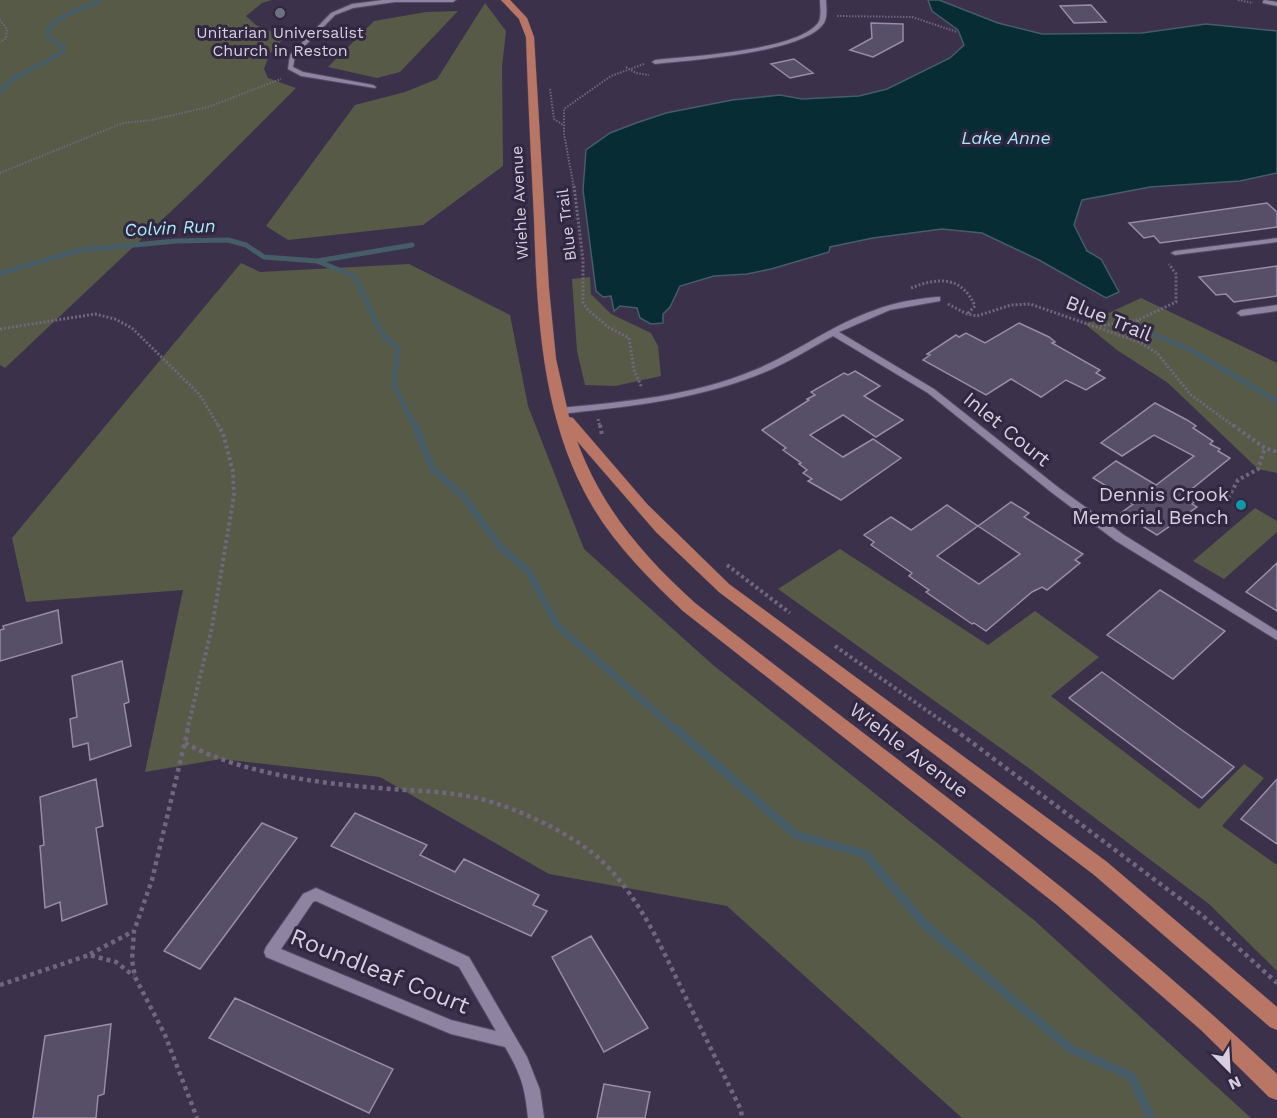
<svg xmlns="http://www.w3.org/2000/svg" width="1277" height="1118" font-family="'Work Sans',sans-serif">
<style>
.green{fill:#575a47}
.water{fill:#082c34;stroke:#465d67;stroke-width:1.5}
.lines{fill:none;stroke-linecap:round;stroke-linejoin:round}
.stream-far3{stroke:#465d67;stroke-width:4.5}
.stream-far2{stroke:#465d67;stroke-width:5}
.stream-far1{stroke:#465d67;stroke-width:7}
.stream{stroke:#465d67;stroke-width:9}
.building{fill:#574e67;stroke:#978caa;stroke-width:1.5;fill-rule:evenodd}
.minor-casing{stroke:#544c62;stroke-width:2}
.major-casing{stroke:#544c62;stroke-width:1}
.path-far3{stroke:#6f677d;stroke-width:2;stroke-dasharray:1.5 1.5;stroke-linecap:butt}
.path-far2{stroke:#6f677d;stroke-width:3;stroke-dasharray:2 2;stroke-linecap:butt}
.path-far1{stroke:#6f677d;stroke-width:4;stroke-dasharray:3 3;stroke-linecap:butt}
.path{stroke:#6f677d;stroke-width:4.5;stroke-dasharray:4 4;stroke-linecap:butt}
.minor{fill:#8e83a1;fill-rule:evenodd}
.major{fill:#ba7664;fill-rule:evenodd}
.worship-dot{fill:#6b7280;stroke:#312740;stroke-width:2}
.culture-dot{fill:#0f9aa8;stroke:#312740;stroke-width:2}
.labels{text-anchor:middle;stroke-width:6;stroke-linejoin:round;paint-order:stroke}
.far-poi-label{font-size:16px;fill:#d5cfdf;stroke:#312740}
.far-street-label{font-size:16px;fill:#d5cfdf;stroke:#312740}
.far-water-label{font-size:18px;font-style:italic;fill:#a6eafc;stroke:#312740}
.street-label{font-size:20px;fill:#d5cfdf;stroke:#312740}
.poi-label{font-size:20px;fill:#d5cfdf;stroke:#312740;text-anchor:end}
.near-street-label{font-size:24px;fill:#d5cfdf;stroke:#312740}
</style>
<rect width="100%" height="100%" fill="#3b314b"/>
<path class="green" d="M0,0H272L262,3L246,16L256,25L285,37L270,53L264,69L268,78L296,88L201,183L5,368L0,365Z
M485,3L506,31L502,67L503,166L423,225L288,240L266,226L355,105L405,92L437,79Z
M458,11L400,72L377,78L328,67L374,21L426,12Z
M241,263L260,272L409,264L510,315L528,406L584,549L713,665L1034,920L1251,1118H962L727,906L549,874L380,777L221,759L145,772L183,590L26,602L12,538Z
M590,277L591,294L611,314L651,333L658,346L661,376L615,386L585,385L577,351L572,279Z
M1141,298L1277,363V473L1258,469L1168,383L1117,350L1085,324Z
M1255,508L1277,521V532L1224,579L1193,561Z
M840,549L988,645L1035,611L1099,657L1051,696L1199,809L1244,764L1264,778L1222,826L1277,865V971L1209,904L1030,769L778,589Z"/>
<path class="water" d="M928,0H939L998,23L1042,34L1142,33L1206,24L1277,31V173L1240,181L1150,187L1082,200L1074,225L1087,251L1101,259L1119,292L1106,298L1039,260L982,233L942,229L873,238L830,247L829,252L771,269L747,274L714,276L680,286L670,307L663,314V323L651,324L640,318L637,308L620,306L614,311L611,296L603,297L596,291L583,190L586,150L610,133L636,123L666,113L732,100L780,95L802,99L859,96L887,89L950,58L964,45L958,30L932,11Z"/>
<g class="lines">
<path class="stream-far3" d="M0,91L11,80L58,55L63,50V46L49,38L47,31C60,13 82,10 101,0"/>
<path class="stream-far2" d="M317,261L354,276L382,334L398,348L394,386L415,427
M0,273L81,250L176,241L228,240L246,245L264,257L317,261L412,245
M1155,335L1189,349L1277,401"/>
<path class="stream-far1" d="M415,425L432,468L464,497L501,548L528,571L557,625L677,731"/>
<path class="stream" d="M676,729L796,835L865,854L925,925L1071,1049L1131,1076L1151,1118"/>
</g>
<path class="building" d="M1091,5L1106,22L1074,23L1060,6Z
M871,23L903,24V41L873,57L850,50L872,38Z
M794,59L813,73L790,78L771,64Z
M1267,203L1277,212V227L1160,243L1154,236L1144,238L1129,223Z
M1277,266V296L1234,302L1226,294L1216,295L1199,277Z
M1019,323L1049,337L1055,342L1052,343L1100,370L1096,373L1105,378L1086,390L1066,380L1041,397L1011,379L986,395L923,360L930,355L927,354L956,335L959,337L966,333L985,343Z
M855,371L880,386L864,396L903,420L876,437L843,415L810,435L843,457L873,439L901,458L841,500L808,481L812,479L803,473L807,470L799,464L801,463L783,450L786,448L762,430L809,400L807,399L815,395L811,392L844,373L848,375Z
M1155,403L1187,420L1196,426L1193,428L1213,441L1210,444L1220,449L1218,451L1230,458L1187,493L1198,499L1192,504L1197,507L1157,535L1121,513L1133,504L1124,499L1126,498L1093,478L1116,461L1156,485L1194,456L1154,435L1122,456L1101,443Z
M1011,502L1029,513L1024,517L1083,554L1075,560L1080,563L1047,590L1042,587L1032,592L986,631L974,623L972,624L926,592L929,590L909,576L912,573L871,545L874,542L864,535L891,517L911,530L947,505L978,526ZM978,526L1020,554L979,584L937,556Z
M1277,563V611L1246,592Z
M1160,590L1225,631L1173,679L1107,635Z
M58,610L62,643L0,661V630L4,629L3,626Z
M122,661L129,702L124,704L131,746L90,760L88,743L73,747L70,719L77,717L72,676Z
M1102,672L1179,728L1234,767L1202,798L1069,698Z
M96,779L103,826L96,828L107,904L62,921L60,902L45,908L40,846L44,845L40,797Z
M1277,779V844L1241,819Z
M355,813L427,845L420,855L455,872L464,859L539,895L533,905L547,911L531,936L331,846Z
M262,823L297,838L200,969L164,951Z
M591,936L648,1028L604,1052L552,957Z
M235,998L393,1069L369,1113L209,1038Z
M111,1024L104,1094L98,1096L96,1118H33L45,1036Z
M604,1084L650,1092L645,1118H597Z"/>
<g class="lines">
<defs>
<path id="minor" d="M383,0H456L453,2H395L353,8L335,15L295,56L293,67L303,72L373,85L376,87L375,88L301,76L288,69L290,55L331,13L352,4Z
M820,0H826C826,7 828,16 824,23C805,53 690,60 655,64L652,62L655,60C691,56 796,51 818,23C822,17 820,7 820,0Z
M1265,0L1277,2V6L1263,3V1Z
M1277,238V242L1175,255L1171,253L1175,251Z
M937,297H940V301L890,310L839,332L934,389L1059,488L1124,535L1277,631V640L1116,541L1051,492L928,393L833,336C807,350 783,366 755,376C693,400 626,407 560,414L555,411L560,408C624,402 692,396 752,371C795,354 831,325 875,310C895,302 916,299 937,297Z
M1277,305V311L1241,316L1237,313L1241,310Z
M316,888L469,957L527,1057L540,1090L544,1118H528C525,1087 521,1074 505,1047L451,1034L266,957L264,952L266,947L303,894ZM316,901L459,967L496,1031L451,1020L281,949L313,902Z"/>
<path id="major" d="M501,0H510L527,18L534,37L549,289L556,359L569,417L573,418L647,504L729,584L1107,862L1277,1007V1030L1270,1027L1093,874L719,592L656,532L577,441C601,507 643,556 695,603C891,757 1095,902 1277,1074V1100L1269,1097L1201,1030L1057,905L683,611C646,576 609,539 585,493C541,409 537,312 534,219C531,158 528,98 526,37L519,19Z"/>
</defs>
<use href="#minor" class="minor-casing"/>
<use href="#major" class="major-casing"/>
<path class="path-far3" d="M1238,0L1253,3
M837,16L912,17L957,32
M0,20L7,29L6,38L0,42
M626,67L636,73L649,75
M550,89L554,119L563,125
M0,173L123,123L152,120L208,107L281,79
M574,188L564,134V109L611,76L644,64"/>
<path class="path-far2" d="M574,186L583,260V302L588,310L608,327L629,338L634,370L642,388
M911,288C938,277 962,276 975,306L967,314
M948,304L967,314L977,316L1011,305L1030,304L1139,342L1157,353L1191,395L1235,427
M1138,320L1136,329L1139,341
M1100,326L1138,320L1176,302V274L1169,264
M0,329L95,314L115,319L132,328L200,395L219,427
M598,419L600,427"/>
<path class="path-far1" d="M600,425L602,435
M1233,425L1265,448L1277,452
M1228,498L1238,480L1258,469L1265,448
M727,565L790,613
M835,646L956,731
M187,731L212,627L234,495L233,472L223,433L218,425"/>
<path class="path" d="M188,729L152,880L134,931L132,960L135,977L165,1035L197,1118
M954,729L1203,916L1277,983
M185,743C248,777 334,785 405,790C429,791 454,793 477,798C518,808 576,835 605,864C643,903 664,953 687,1000C705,1037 723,1073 741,1110L742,1118
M90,954L134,931
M0,985L89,955L116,962L134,976"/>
<use href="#minor" class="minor"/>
<use href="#major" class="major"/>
</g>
<circle class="worship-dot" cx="280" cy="13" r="6"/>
<circle class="culture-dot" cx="1241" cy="505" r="6"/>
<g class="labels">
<g class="far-poi-label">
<text x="280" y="38">Unitarian Universalist<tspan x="280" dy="18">Church in Reston</tspan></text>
</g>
<g class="far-street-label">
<text transform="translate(519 203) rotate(-93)" y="6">Wiehle Avenue</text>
<text transform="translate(566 225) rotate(-97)" y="6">Blue Trail</text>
</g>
<g class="far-water-label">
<text x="1006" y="144">Lake Anne</text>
<text transform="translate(170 228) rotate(-3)" y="6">Colvin Run</text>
</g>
<g class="street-label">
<text transform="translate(1109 318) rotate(22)" y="7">Blue Trail</text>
<text transform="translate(1007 429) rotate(39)" y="7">Inlet Court</text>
<text transform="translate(909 750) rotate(37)" y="7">Wiehle Avenue</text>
</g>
<g class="poi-label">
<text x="1229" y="501">Dennis Crook<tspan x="1229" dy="23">Memorial Bench</tspan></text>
</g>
<g class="near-street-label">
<text transform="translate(380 971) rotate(22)" y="8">Roundleaf Court</text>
</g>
</g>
<g transform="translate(1229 1070) rotate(156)" stroke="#312740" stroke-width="4.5" paint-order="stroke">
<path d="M0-4.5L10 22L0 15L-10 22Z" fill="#d5cfdf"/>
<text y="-9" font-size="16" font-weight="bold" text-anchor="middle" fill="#d5cfdf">N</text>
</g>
</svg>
